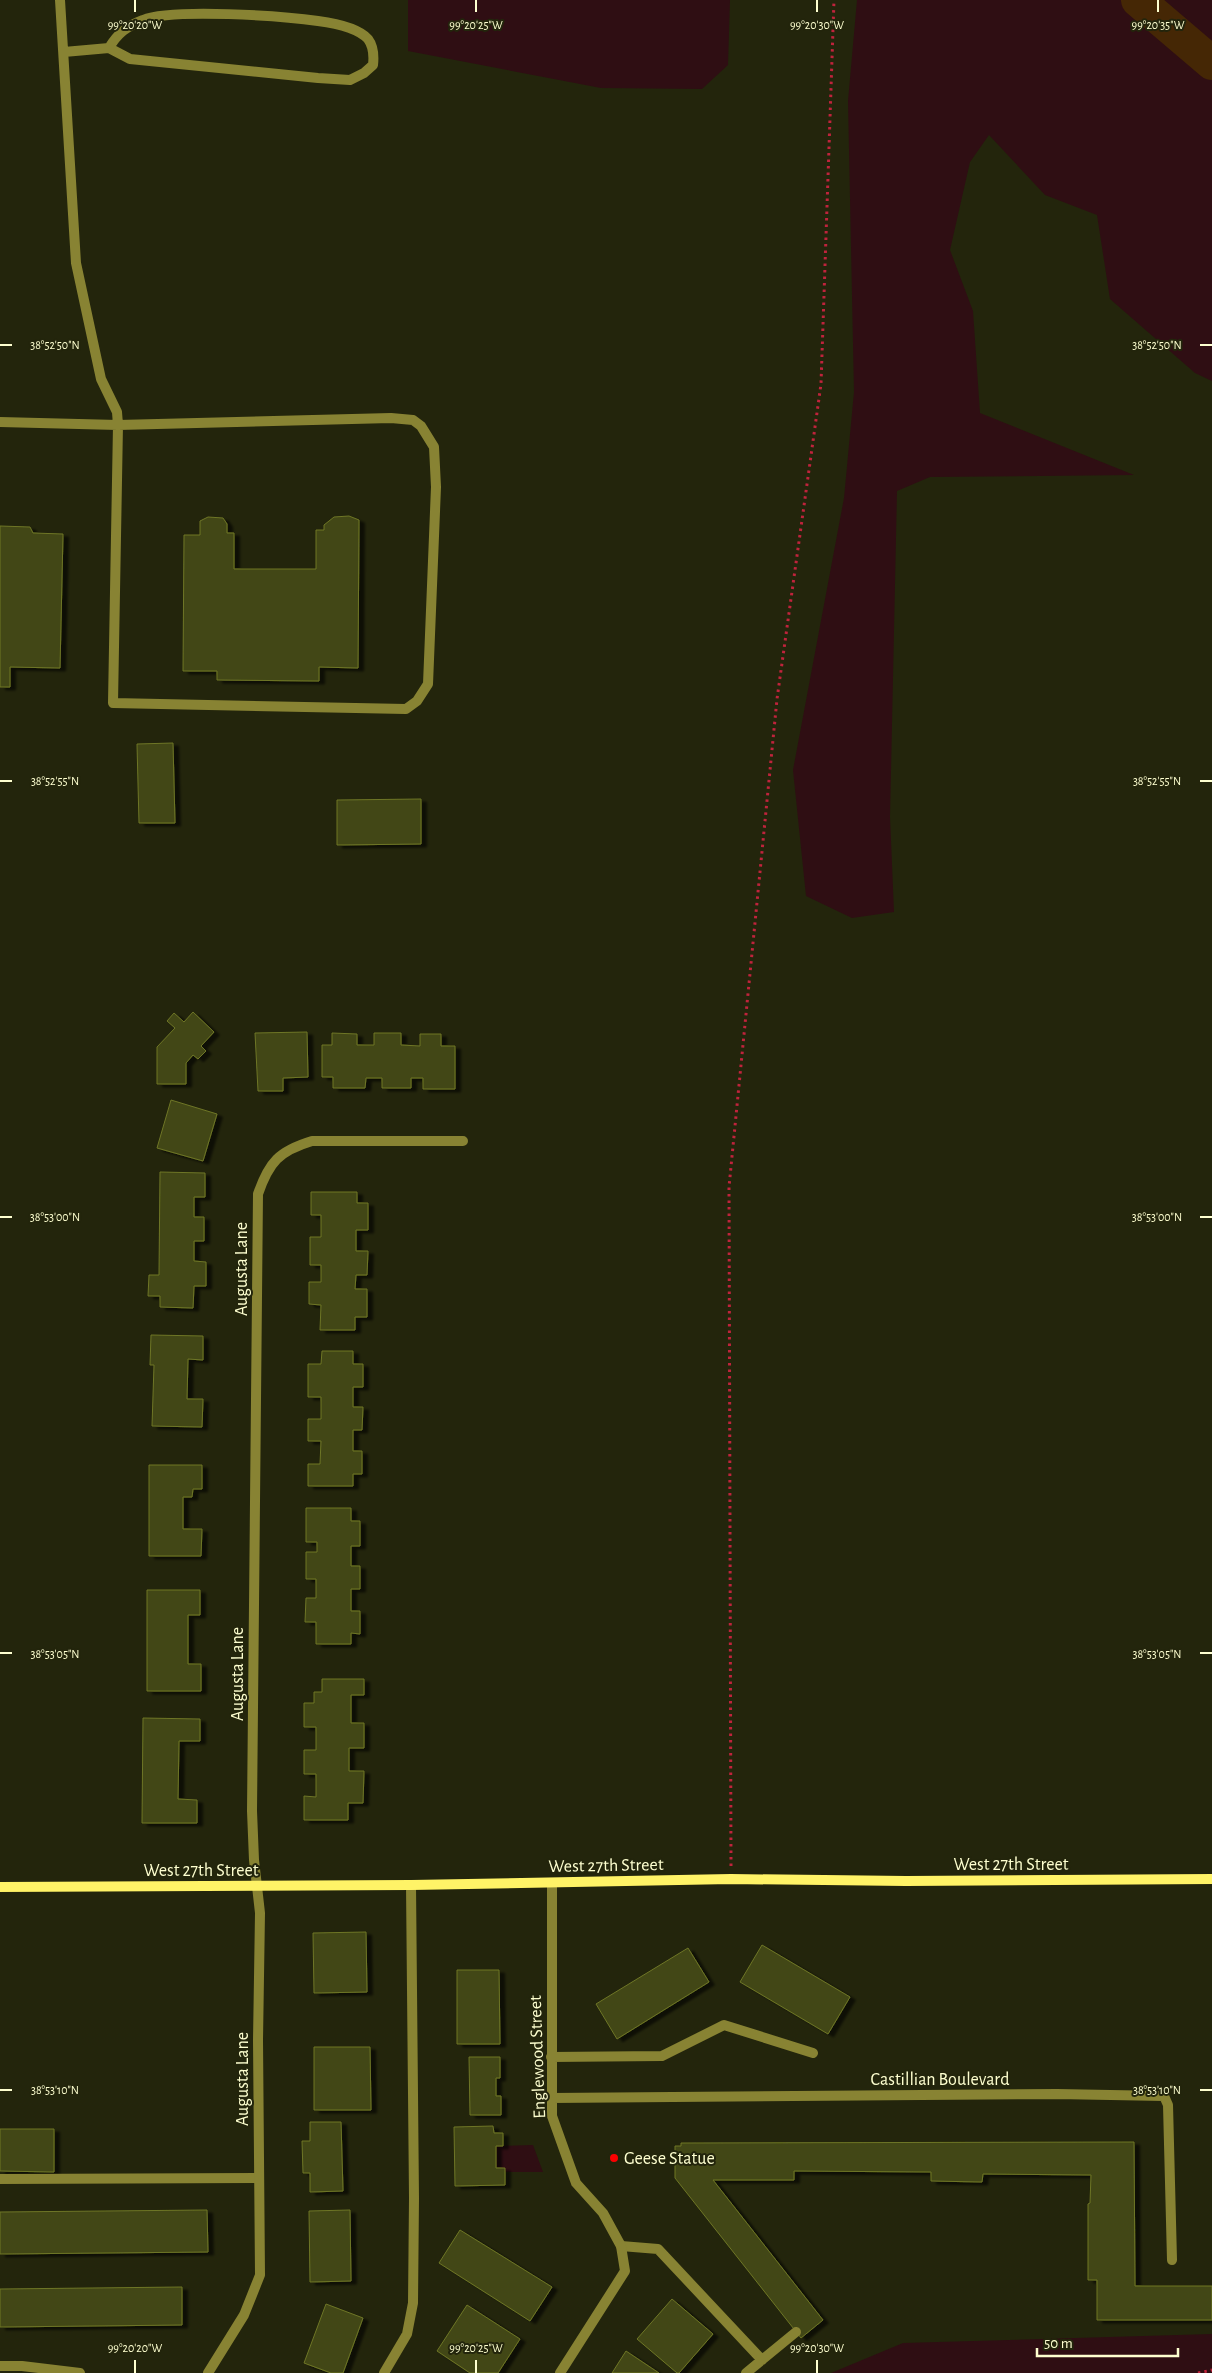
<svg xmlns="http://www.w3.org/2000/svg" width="1212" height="2373" font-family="'Alegreya Sans',sans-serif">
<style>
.green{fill:#2f0e13}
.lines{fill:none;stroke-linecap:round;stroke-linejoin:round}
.river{stroke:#452705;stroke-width:34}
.building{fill:#424716;stroke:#6e7626;filter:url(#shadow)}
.path{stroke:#c0233c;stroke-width:3;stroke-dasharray:2.5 4;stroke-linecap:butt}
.service{stroke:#888333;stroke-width:10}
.minor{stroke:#888333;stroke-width:10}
.secondary{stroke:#fff367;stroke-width:10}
.ticks{fill:none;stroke:#feffd0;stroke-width:2}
.poi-dot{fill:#fb0001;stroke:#23250c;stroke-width:2}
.labels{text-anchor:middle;stroke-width:4;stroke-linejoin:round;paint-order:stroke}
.street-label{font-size:18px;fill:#feffd0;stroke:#23250c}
.poi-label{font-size:18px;fill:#feffd0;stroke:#23250c;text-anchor:start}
.ticks-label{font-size:12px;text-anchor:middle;fill:#feffd0;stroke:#23250c;stroke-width:4;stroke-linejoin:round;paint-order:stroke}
</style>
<defs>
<filter id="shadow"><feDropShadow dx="5.5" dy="3" stdDeviation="1" flood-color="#0009"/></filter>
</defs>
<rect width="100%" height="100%" fill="#23250c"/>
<path class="green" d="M408,0H730L728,65L702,89L601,88L408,51Z
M857,0H1212V381L1195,373L1110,299L1097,215L1045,195L989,135L970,162L950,250L973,311L980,413L1134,475L930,477L897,491L890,817L894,912L852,918L806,896L793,770L844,498L854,392L848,101Z
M533,2145L543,2172H505V2168H496V2146Z
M1212,2334V2373H831L903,2343Z"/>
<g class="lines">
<path class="river" d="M1138,0L1212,63"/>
</g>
<path class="building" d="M349,516L359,520L358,668L319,667V681L217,680V671H183L184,535H200V521L208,517L223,518L227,524V533H234V569H316V530H324V525L334,517Z
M0,526L30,527L33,533L63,534L60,668L10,667V687H0Z
M173,743L175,823H139L137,744Z
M421,799V844L337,845V800Z
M193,1012L214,1032L201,1046L206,1051L198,1059L193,1055L186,1063V1084H157V1047L175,1028L167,1021L174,1013L184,1022Z
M307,1032L308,1077L283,1078V1091H258L255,1033Z
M332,1033L357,1034V1045H374V1033H401V1045L420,1046V1034H441V1046H455V1089H423V1078H411V1088H382V1078H366L365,1088H333V1077H322V1045H332Z
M171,1100L217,1114L203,1161L157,1148Z
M160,1172L205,1173V1197H194V1217H204V1241H194V1261L206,1262V1286H194L193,1308L160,1307V1296H148L149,1275H159Z
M311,1192H357V1203H368V1230H356V1251H368L367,1275H356L355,1289H367V1317H355V1330H320L321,1305L309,1304V1282H321V1265H310V1237H321V1215H311Z
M151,1335L203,1336V1360L188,1359L187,1399H203L202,1427L152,1426L154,1365H150Z
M322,1351H353V1364H363V1387H353V1407H363L362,1430H353V1451H362V1474H353V1486H308V1464H320L321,1441H308V1419H321V1397H308V1364H321Z
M149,1465H202V1489H193L192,1497H183V1529H202L201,1556H149Z
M306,1508H351V1521H360V1546H351V1566H360V1589H351V1611H360V1634L351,1633V1644H316V1622H305L306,1598H316V1579H306V1552H317V1542H306Z
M147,1590H200V1615H188V1664H201V1691H147Z
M322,1679H364V1695H351V1723H364V1748H349V1771H364L363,1803H348V1820H304V1796L316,1797V1774H304V1750H316V1727H304V1703H314V1692H322Z
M143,1718L200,1719V1741H179L178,1799L197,1800V1823H142Z
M366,1932L367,1992L314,1993L313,1933Z
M762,1945L850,1997L828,2034L740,1982Z
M688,1948L709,1982L617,2039L596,2004Z
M457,1970H499L500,2044H457Z
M314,2047H370L371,2110H314Z
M469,2057H500V2078H496V2096H501V2115H470Z
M310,2122H341L343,2191L310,2192V2173H303L302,2141H310Z
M493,2126L494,2133H503V2146H496V2168H505V2185L455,2186L454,2127Z
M0,2129H54V2172L0,2171Z
M1134,2142L1135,2286H1212V2320H1097V2280H1088V2204L1090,2203L1091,2175L983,2174L982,2182L931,2181V2172L794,2171V2180H713L823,2320L801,2338L675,2178V2146H681V2143Z
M207,2210L208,2252L0,2254V2212Z
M350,2210L351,2281L310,2282L309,2211Z
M460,2230L552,2287L530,2321L439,2263Z
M182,2287V2325L0,2327V2289Z
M672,2299L713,2334L679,2373H677L637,2339Z
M326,2304L363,2318L343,2373H331L304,2363Z
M467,2305L520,2339L498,2373H470L437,2351Z
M626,2351L659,2373H612Z"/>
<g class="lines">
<path class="path" d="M731,1866L729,1187L777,699L821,384L834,0
M1198,2373L1212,2370"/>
<path class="service" d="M64,52L109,48C117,34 127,26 143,20C172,8 284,16 318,21C333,23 358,28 368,39C374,47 374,56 373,65L364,73L350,80L318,78L130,59L109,48
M0,422L118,425L391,418L413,420L421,426L434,447L436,487L428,684L417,701L406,709L113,703L118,425L117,412L101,379L76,263L60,0
M0,2179L259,2178
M621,2246L658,2249L762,2360
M384,2373L407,2334L413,2303L414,2198L411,1885
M746,2373L796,2332"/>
<path class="minor" d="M552,1883V2116L576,2183L603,2213L621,2246L625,2271L560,2373
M551,2057L662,2056L724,2025L813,2053
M551,2098L1057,2094L1164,2096L1168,2105L1172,2260
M0,2366H22L80,2373
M208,2373L244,2315L260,2275L258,2040L260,1913L254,1860L252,1811L258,1194C269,1162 279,1151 312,1141H463"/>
<path class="secondary" d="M0,1887L411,1885L731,1879L906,1881L1212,1879"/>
</g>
<path class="ticks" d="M135,0V12M476,0V12M817,0V12M1158,0V12M0,345H12M1200,345H1212M0,781H12M1200,781H1212M0,1217H12M1200,1217H1212M0,1653H12M1200,1653H1212M0,2090H12M1200,2090H1212M135,2360V2373M476,2360V2373M817,2360V2373"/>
<circle class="poi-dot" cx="614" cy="2158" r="5"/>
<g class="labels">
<g class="street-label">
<text transform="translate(241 1269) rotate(-90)" y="6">Augusta Lane</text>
<text transform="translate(237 1674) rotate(-90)" y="6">Augusta Lane</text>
<text x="1011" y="1870">West 27th Street</text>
<text transform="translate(606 1865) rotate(-1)" y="6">West 27th Street</text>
<text x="201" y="1876">West 27th Street</text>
<text transform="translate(537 2057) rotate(-92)" y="6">Englewood Street</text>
<text transform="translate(242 2079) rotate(-90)" y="6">Augusta Lane</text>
<text x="940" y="2085">Castillian Boulevard</text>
</g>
<g class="poi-label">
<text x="624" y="2164">Geese Statue</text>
</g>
</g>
<g class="ticks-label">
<text x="135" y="29">99°20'20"W</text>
<text x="476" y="29">99°20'25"W</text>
<text x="817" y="29">99°20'30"W</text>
<text x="1158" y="29">99°20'35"W</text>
<text x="1157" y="349">38°52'50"N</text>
<text x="55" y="349">38°52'50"N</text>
<text x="55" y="785">38°52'55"N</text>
<text x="1157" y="785">38°52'55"N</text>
<text x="1157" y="1221">38°53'00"N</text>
<text x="55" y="1221">38°53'00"N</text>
<text x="1157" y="1658">38°53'05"N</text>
<text x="55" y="1658">38°53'05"N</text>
<text x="1157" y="2094">38°53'10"N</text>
<text x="55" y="2094">38°53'10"N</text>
<text x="135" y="2352">99°20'20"W</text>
<text x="476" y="2352">99°20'25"W</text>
<text x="817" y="2352">99°20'30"W</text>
</g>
<path d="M1037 2348v8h141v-8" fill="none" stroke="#feffd0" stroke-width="2.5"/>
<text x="1044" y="2348" font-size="15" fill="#feffd0" stroke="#23250c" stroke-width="4" paint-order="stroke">50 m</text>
</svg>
